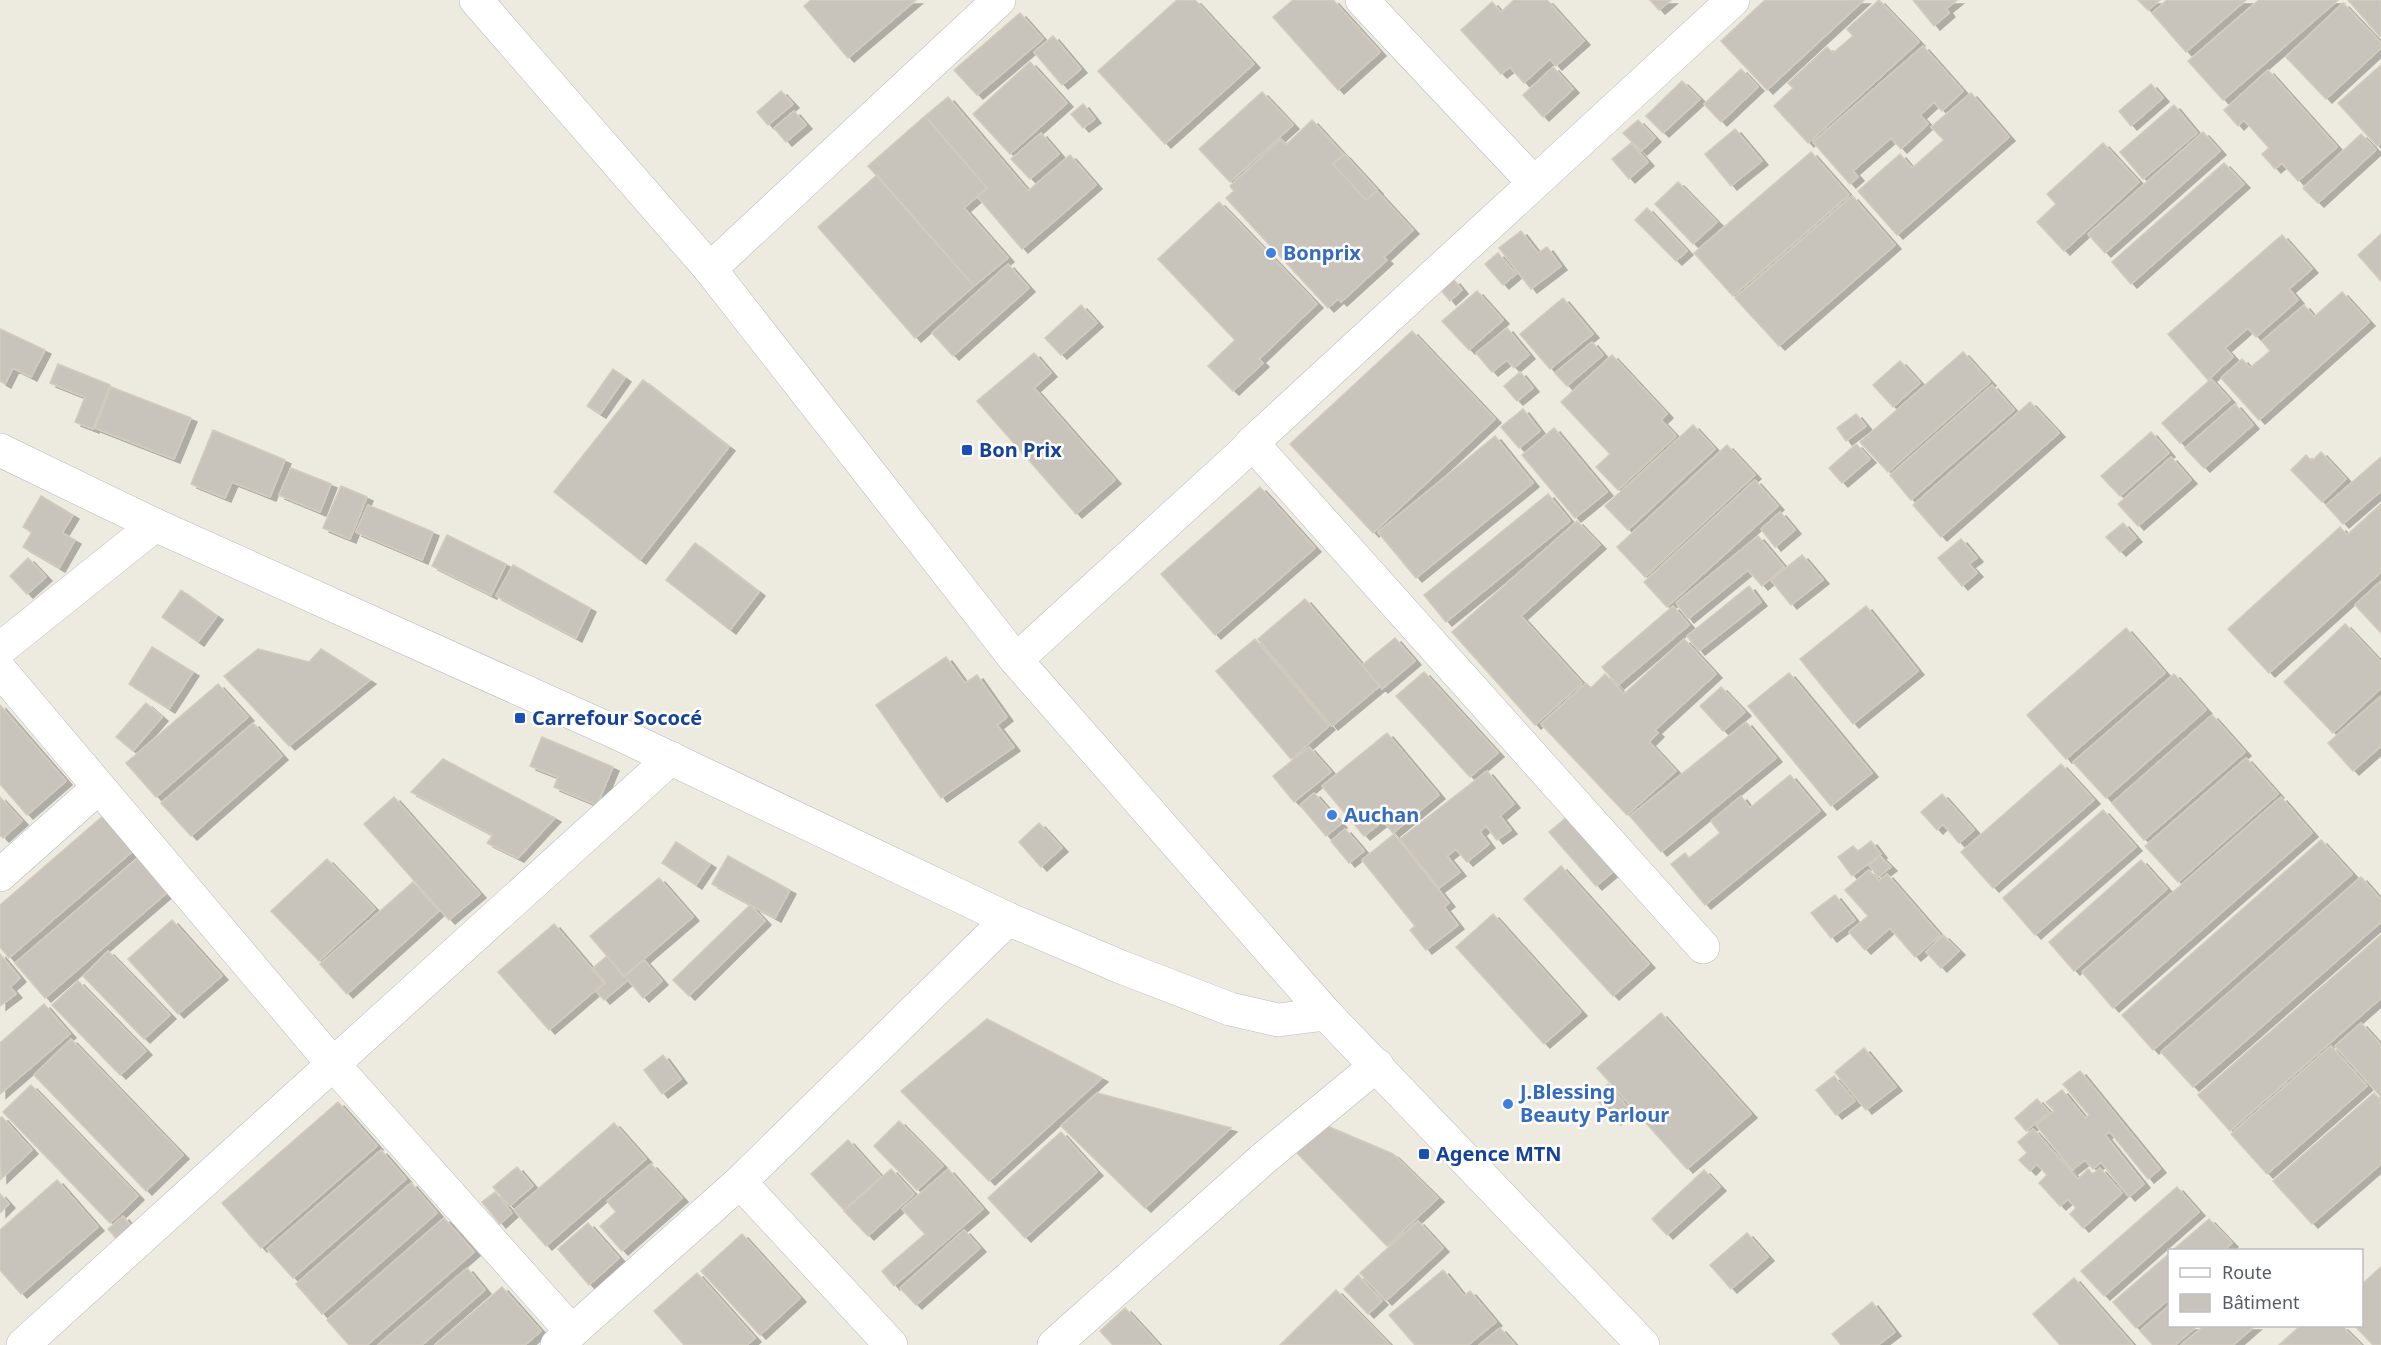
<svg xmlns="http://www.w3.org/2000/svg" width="2381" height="1345" font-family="'Noto Sans',sans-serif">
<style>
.building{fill:#c8c4bc;stroke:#d2cbbd;stroke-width:1.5;filter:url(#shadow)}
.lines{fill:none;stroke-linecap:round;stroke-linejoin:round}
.minor-casing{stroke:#b7bac0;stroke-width:34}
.tertiary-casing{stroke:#b7bac0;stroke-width:34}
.secondary-casing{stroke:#b8bcc3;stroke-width:34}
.minor{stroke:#fff;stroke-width:33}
.tertiary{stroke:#fff;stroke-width:33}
.secondary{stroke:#fff;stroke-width:33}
.shop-dot{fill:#3f7fe0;stroke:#fff;stroke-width:2}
.transit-dot{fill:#1a4fb4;stroke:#fff;stroke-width:2}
.labels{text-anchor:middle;stroke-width:5;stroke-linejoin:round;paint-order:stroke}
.shop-label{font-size:20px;font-weight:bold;fill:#366cbe;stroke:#fff;text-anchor:start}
.transit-label{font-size:20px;font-weight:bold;fill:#164399;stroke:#fff;text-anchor:start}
</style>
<defs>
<filter id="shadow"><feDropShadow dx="6" dy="4" stdDeviation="0" flood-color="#0004"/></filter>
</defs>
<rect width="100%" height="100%" fill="#edeadf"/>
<path class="building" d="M811,0H916L848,58L804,6Z
M1177,0H1195L1254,64L1165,144L1098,71Z
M1293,0H1333L1380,52L1338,90L1273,17Z
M1514,0H1547L1584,41L1556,66L1550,59L1524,83L1510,67L1501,74L1461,30L1492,2L1501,12Z
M1650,0H1671L1659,10Z
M1765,0H1864L1767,90L1721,41Z
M1879,0L1919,42L1808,143L1774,106L1793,88L1788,83L1827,47L1833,53L1853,36L1847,29Z
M1913,0H1957L1946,9L1949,13L1934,26Z
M2138,0H2160L2148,10Z
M2167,0H2246L2186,52L2152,13Z
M2259,0H2338L2223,100L2188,61Z
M2348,0H2381V36L2380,37Z
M2343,3L2381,43V48L2326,99L2286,57Z
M1020,13L1043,39L977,95L954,70Z
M1053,36L1081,69L1062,85L1034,52Z
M1923,46L1963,91L1942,111L1934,102L1920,115L1928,124L1901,149L1891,138L1853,171L1858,177L1850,184L1813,142Z
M1030,62L1067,103L1010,154L973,114Z
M2381,65V143L2377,146L2338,103Z
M1553,67L1573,89L1543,117L1523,95Z
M1741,69L1758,87L1721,122L1704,104Z
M2268,70L2337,147L2298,181L2282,163L2275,169L2262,154L2269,148L2244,120L2238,126L2224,110Z
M1682,81L1700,99L1663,133L1646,116Z
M2151,84L2163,98L2131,126L2119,111Z
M781,91L793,104L768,125L757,112Z
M1262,92L1293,125L1230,182L1199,149Z
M1971,93L2009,137L1897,235L1858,191L1900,154L1912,168L1944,140L1931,127Z
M948,97L1028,191L1070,155L1096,185L1022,249L977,196L987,188L925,116Z
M1083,104L1095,119L1083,128L1071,114Z
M2174,105L2197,133L2143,179L2120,152Z
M794,111L806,125L786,142L774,128Z
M925,116L987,188L964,208L1008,258L974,286L868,166Z
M1312,120L1344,155L1333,164L1366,200L1377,191L1413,230L1384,257L1387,260L1341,302L1338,299L1328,308L1226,198L1234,191L1230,186L1281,139L1286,145Z
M1638,120L1655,138L1641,151L1623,133Z
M1735,129L1762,161L1731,186L1705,154Z
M2203,132L2220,151L2105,253L2088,234Z
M1041,133L1059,154L1030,179L1011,159Z
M2361,134L2376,150L2318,203L2303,188Z
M1631,143L1648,162L1629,179L1612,159Z
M2103,143L2139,182L2064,251L2037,222L2056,204L2047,194Z
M1811,152L1849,195L1733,296L1694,253Z
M1344,154L1377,190L1366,200L1333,164Z
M2224,163L2244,184L2131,284L2112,262Z
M877,175L974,286L915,338L818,227Z
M1678,182L1717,222L1693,244L1655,204Z
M1852,196L1895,245L1779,346L1735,298Z
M1219,202L1317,304L1259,359L1263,363L1233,391L1208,366L1235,340L1158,259Z
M1647,208L1687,251L1676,261L1635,220Z
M1521,231L1538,253L1547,247L1561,266L1531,289L1499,248Z
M2381,234V281L2358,255Z
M2282,235L2312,269L2289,289L2298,300L2256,337L2248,328L2225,348L2233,357L2208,380L2168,334Z
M1498,253L1516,274L1503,285L1485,264Z
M1008,264L1029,288L953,356L932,333Z
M1454,280L1462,290L1450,301L1441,290Z
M1477,291L1503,320L1469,350L1442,321Z
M2342,292L2369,322L2259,420L2221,378L2242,359L2250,368L2270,351L2262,341L2304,305L2314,317Z
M1563,298L1593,334L1550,369L1520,334Z
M1081,305L1097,323L1061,355L1045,338Z
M1507,328L1529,355L1514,368L1507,360L1492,372L1476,353Z
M0,329L45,350L31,377L13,368L5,384L0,381Z
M1412,331L1495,419L1373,533L1290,444Z
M1592,342L1603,355L1567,386L1555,373Z
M1963,352L1990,382L1888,472L1860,442Z
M1034,353L1051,373L1034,388L1115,480L1076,514L977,401Z
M1612,355L1667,414L1661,420L1676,436L1618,490L1596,467L1610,454L1561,402Z
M1900,361L1920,383L1893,407L1873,385Z
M58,364L110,385L93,429L75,422L85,397L50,383Z
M613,369L625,378L600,414L587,406Z
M1520,372L1533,388L1517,401L1504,386Z
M2211,379L2230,400L2180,443L2162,423Z
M643,380L729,447L640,560L554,492Z
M1992,385L2014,410L1911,500L1890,475Z
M111,387L191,418L174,459L95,428Z
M2030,402L2059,433L1941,537L1913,505Z
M2235,404L2253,425L2204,468L2185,448Z
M1523,409L1540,431L1519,448L1501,427Z
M1856,414L1866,426L1846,441L1837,428Z
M1693,425L1715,449L1628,530L1605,506Z
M1554,428L1607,492L1575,518L1522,455Z
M213,430L285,460L270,497L232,482L225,498L191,484Z
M2151,432L2169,453L2120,496L2101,476Z
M1495,436L1533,483L1416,578L1378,532Z
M1856,444L1870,459L1842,483L1829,468Z
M1727,445L1755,475L1645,577L1617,547Z
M2321,452L2346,479L2322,502L2291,470L2306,455L2312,461Z
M2171,457L2191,480L2138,526L2118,504Z
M2381,457V491L2343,524L2326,505Z
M291,468L331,484L320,512L279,495Z
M1755,480L1778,506L1667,607L1644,582Z
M341,486L367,497L350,539L323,528Z
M1260,487L1315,548L1215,635L1161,574Z
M1548,494L1570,521L1446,622L1424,595Z
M41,496L73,515L62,533L75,540L59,568L23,547L32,532L23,527Z
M2381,504V572L2269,673L2228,629L2340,527L2347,535Z
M368,505L433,532L422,560L356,532Z
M1780,512L1795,530L1775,547L1761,529Z
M1577,521L1600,545L1521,616L1582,683L1535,725L1452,632Z
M2123,523L2136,538L2120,552L2106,537Z
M447,535L506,564L491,595L432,566Z
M1758,536L1784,567L1762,586L1748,570L1688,619L1676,603Z
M1961,539L1977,558L1969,564L1977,573L1962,586L1938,558Z
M695,543L759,592L730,630L666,580Z
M1802,555L1823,580L1791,605L1771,580Z
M28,558L46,577L27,594L10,576Z
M513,565L590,608L576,638L496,596Z
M2381,581V633L2355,605Z
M1749,586L1761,602L1699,651L1687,636Z
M181,590L217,616L198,642L162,617Z
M1305,599L1380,686L1332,726L1258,639Z
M1673,606L1689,625L1618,685L1602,667Z
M1866,606L1918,671L1853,724L1800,659Z
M2345,624L2381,662V688L2333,733L2284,682Z
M2126,628L2165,673L2066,759L2027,715Z
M1395,638L1415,661L1382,689L1362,665Z
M1255,639L1329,726L1291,759L1216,671Z
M1684,639L1716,674L1655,730L1658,733L1649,742L1676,771L1627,815L1541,724L1586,683L1591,688L1605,674L1624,694Z
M152,647L193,672L169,709L129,684Z
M258,649L309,662L321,649L370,680L289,746L224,676Z
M946,657L965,683L977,675L1007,717L997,725L1014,747L941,798L876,705Z
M1424,672L1498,753L1470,777L1396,696Z
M1789,673L1872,773L1831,806L1748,706Z
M2174,674L2206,710L2106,798L2073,762Z
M218,684L248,717L156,797L126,763Z
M1721,687L1745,712L1723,731L1700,706Z
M2381,696V746L2353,771L2328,743Z
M146,703L162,717L133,751L116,737Z
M0,705L66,781L27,815L0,784Z
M2212,715L2245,752L2144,840L2112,803Z
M1746,722L1776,758L1661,852L1630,816Z
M253,723L282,756L191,836L161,803Z
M1387,733L1439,795L1393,833L1383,821L1364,836L1322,786Z
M542,737L613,767L597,805L554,787L558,777L530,766Z
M1309,747L1331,772L1294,802L1273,776Z
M2246,758L2278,794L2178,882L2145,846Z
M443,759L555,818L518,858L487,843L493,835L411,792Z
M2061,764L2094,800L1993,888L1961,852Z
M1487,771L1514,804L1500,816L1511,830L1497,840L1486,826L1480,832L1489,844L1467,862L1456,849L1447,856L1460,872L1439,888L1400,839Z
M1790,775L1820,811L1705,905L1671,864L1685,853L1689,858L1720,833L1711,821L1741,796L1750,808Z
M1314,793L1341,824L1326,836L1300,805Z
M1942,794L1974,830L1959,843L1943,824L1937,830L1921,812Z
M0,797L22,821L3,838L0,835Z
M394,797L480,894L449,920L364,824Z
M2281,797L2312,833L2113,1008L2082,972Z
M2103,810L2136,847L2035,935L2003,898Z
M104,815L134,850L9,958L0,947V905Z
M1568,816L1615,870L1596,886L1549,832Z
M1039,823L1062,848L1041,867L1019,842Z
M1345,829L1364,851L1349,863L1331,841Z
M1394,834L1449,903L1444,907L1458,925L1426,950L1410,930L1415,926L1362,860Z
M2321,840L2352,874L2153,1050L2122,1015Z
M1871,841L1881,854L1852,876L1838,857L1853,846L1858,851Z
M676,842L710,864L696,885L662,863Z
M728,856L790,890L775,918L712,884Z
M1880,856L1891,867L1878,877L1869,865Z
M139,857L169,891L45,998L15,963Z
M327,859L375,909L319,961L271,911Z
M2141,860L2167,889L2074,971L2049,942Z
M1561,866L1649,964L1613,996L1524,899Z
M1869,870L1879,881L1887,874L1940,935L1915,957L1890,928L1865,950L1849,932L1868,916L1845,890Z
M2361,877L2381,900V922L2193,1087L2161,1052Z
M659,878L693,917L624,976L590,936Z
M413,882L439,911L347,994L320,964Z
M1835,895L1855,920L1831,938L1811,913Z
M750,905L765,921L689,996L673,980Z
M1493,914L1581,1012L1544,1044L1456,947Z
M172,920L222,976L178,1014L128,959Z
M554,924L604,983L549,1030L498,972Z
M1943,935L1959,951L1941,968L1926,952Z
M2381,935V998L2230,1131L2198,1095Z
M108,951L170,1015L144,1039L83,976Z
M0,954L20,978L10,987L16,994L0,1006Z
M607,956L624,977L644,960L662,981L643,998L628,980L604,1000L596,991L606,983L593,968Z
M78,981L146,1051L120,1075L52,1005Z
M44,1004L70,1034L0,1094V1043Z
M1661,1013L1751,1114L1687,1169L1597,1068Z
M987,1019L1102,1078L989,1181L901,1091Z
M2361,1023L2381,1045V1097L2335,1046Z
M71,1039L183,1155L146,1191L34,1075Z
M2331,1046L2367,1086L2267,1174L2231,1134Z
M1864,1048L1896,1087L1866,1110L1835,1072Z
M663,1055L681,1079L662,1094L644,1070Z
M2080,1071L2160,1169L2148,1179L2110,1132L2105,1135L2144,1184L2129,1197L2101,1162L2093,1169L2085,1160L2072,1170L2036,1125L2054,1111L2046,1102L2062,1090L2085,1118L2089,1115L2063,1084Z
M1834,1076L1855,1101L1836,1115L1816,1090Z
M1608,1084L1629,1109L1615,1121L1594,1096Z
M31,1085L138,1196L110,1223L3,1112Z
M1097,1093L1231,1128L1145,1208L1061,1126Z
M2374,1093L2381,1101V1164L2312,1224L2273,1181Z
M2037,1099L2049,1112L2026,1131L2015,1118Z
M338,1102L377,1146L261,1248L222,1203Z
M2,1117L32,1150L1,1179L0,1118Z
M899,1121L943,1166L917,1190L874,1146Z
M614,1123L646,1159L546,1246L514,1210Z
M1325,1125L1393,1154L1438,1198L1387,1246L1297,1153Z
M2033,1129L2078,1179L2088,1169L2093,1174L2100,1168L2122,1193L2083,1228L2070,1214L2076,1208L2068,1199L2060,1206L2039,1183L2047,1175L2037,1164L2030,1171L2019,1160L2027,1153L2018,1142Z
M1061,1132L1097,1172L1025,1238L988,1198Z
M848,1140L881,1177L844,1210L811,1174Z
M381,1150L406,1179L293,1278L267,1249Z
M651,1164L682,1198L622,1251L600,1226L616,1212L607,1201Z
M517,1167L533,1186L510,1206L493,1187Z
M891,1169L914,1194L868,1236L844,1211Z
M948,1169L983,1209L894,1286L882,1271L925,1234L902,1209Z
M1704,1170L1720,1187L1667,1235L1652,1219Z
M57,1180L98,1227L21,1294L0,1270V1230Z
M411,1183L437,1213L322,1314L296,1284Z
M2177,1187L2199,1212L2104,1296L2081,1271Z
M495,1192L512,1213L500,1224L482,1202Z
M0,1194L9,1204L0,1213Z
M123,1216L135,1231L120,1243L108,1229Z
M444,1218L474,1252L367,1345H349L327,1320Z
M2209,1219L2232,1243L2224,1250H2173Z
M1418,1221L1443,1248L1386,1301L1360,1273Z
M588,1223L619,1258L589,1285L558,1249Z
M964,1230L980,1248L916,1305L900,1288Z
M1747,1233L1768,1257L1731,1289L1710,1265Z
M742,1234L800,1298L760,1335L701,1271Z
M2170,1253V1298L2136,1328L2113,1302Z
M2381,1267V1345H2373L2355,1326H2362V1284Z
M467,1268L485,1290L422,1345H378Z
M1443,1270L1464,1296L1470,1291L1496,1322L1468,1345H1415L1389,1315Z
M697,1273L755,1338L747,1345H684L654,1311Z
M1358,1275L1382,1301L1368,1314L1344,1289Z
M2074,1278L2133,1345H2060L2033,1314Z
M502,1287L541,1331L525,1345H435Z
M1336,1290L1390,1345H1280Z
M1872,1302L1895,1332L1878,1345H1841L1832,1334Z
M2170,1305V1326H2197L2175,1345H2153L2140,1331Z
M1125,1308L1159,1345H1113L1100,1331Z
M2204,1326H2255L2233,1345H2181Z
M2300,1326H2342L2361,1345H2279Z
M1500,1328L1515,1345H1479Z"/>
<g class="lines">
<defs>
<path id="minor" d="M1362,0L1534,183
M710,269L999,0
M1252,443L1703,947
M0,649L155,525
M1016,660L1244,452L1252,443L1733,0
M0,670L333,1064L572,1332
M0,875L99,787
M740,1182L891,1345
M23,1345L671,758
M557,1345L740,1182L1008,919
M1054,1345L1264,1158L1377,1065"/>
<path id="tertiary" d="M476,0L710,269L1016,660L1326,1014
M0,450L155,525L615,732L1008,919L1121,967L1230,1009L1278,1020L1326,1014"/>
<path id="secondary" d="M1326,1014L1643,1345"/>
</defs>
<use href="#minor" class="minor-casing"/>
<use href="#tertiary" class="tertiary-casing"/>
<use href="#secondary" class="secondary-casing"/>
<use href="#minor" class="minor"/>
<use href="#tertiary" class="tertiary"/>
<use href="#secondary" class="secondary"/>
</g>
<g class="shop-dot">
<circle cx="1271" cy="253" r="6"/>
<circle cx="1332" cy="815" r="6"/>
<circle cx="1508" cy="1104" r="6"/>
</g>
<g class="transit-dot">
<rect x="961" y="444" width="12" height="12" rx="3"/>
<rect x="514" y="712" width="12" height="12" rx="3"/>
<rect x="1418" y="1148" width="12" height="12" rx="3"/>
</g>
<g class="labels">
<g class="shop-label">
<text x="1283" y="260">Bonprix</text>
<text x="1344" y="822">Auchan</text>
<text x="1520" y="1099">J.Blessing<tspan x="1520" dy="23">Beauty Parlour</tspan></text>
</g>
<g class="transit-label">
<text x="979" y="457">Bon Prix</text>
<text x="532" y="725">Carrefour Sococé</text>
<text x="1436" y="1161">Agence MTN</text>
</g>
</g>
<rect x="2168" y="1249" width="195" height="78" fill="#ffffff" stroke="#bcbec0" stroke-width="1.5"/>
<rect x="2180" y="1268" width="30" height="9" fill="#ffffff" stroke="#bcbec0" stroke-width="1.5"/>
<text x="2222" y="1279" font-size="18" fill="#585c62">Route</text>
<rect x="2180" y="1294" width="30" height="18" fill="#c8c4bc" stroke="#bcbec0" stroke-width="1.5"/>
<text x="2222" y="1309" font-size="18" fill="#585c62">Bâtiment</text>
</svg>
